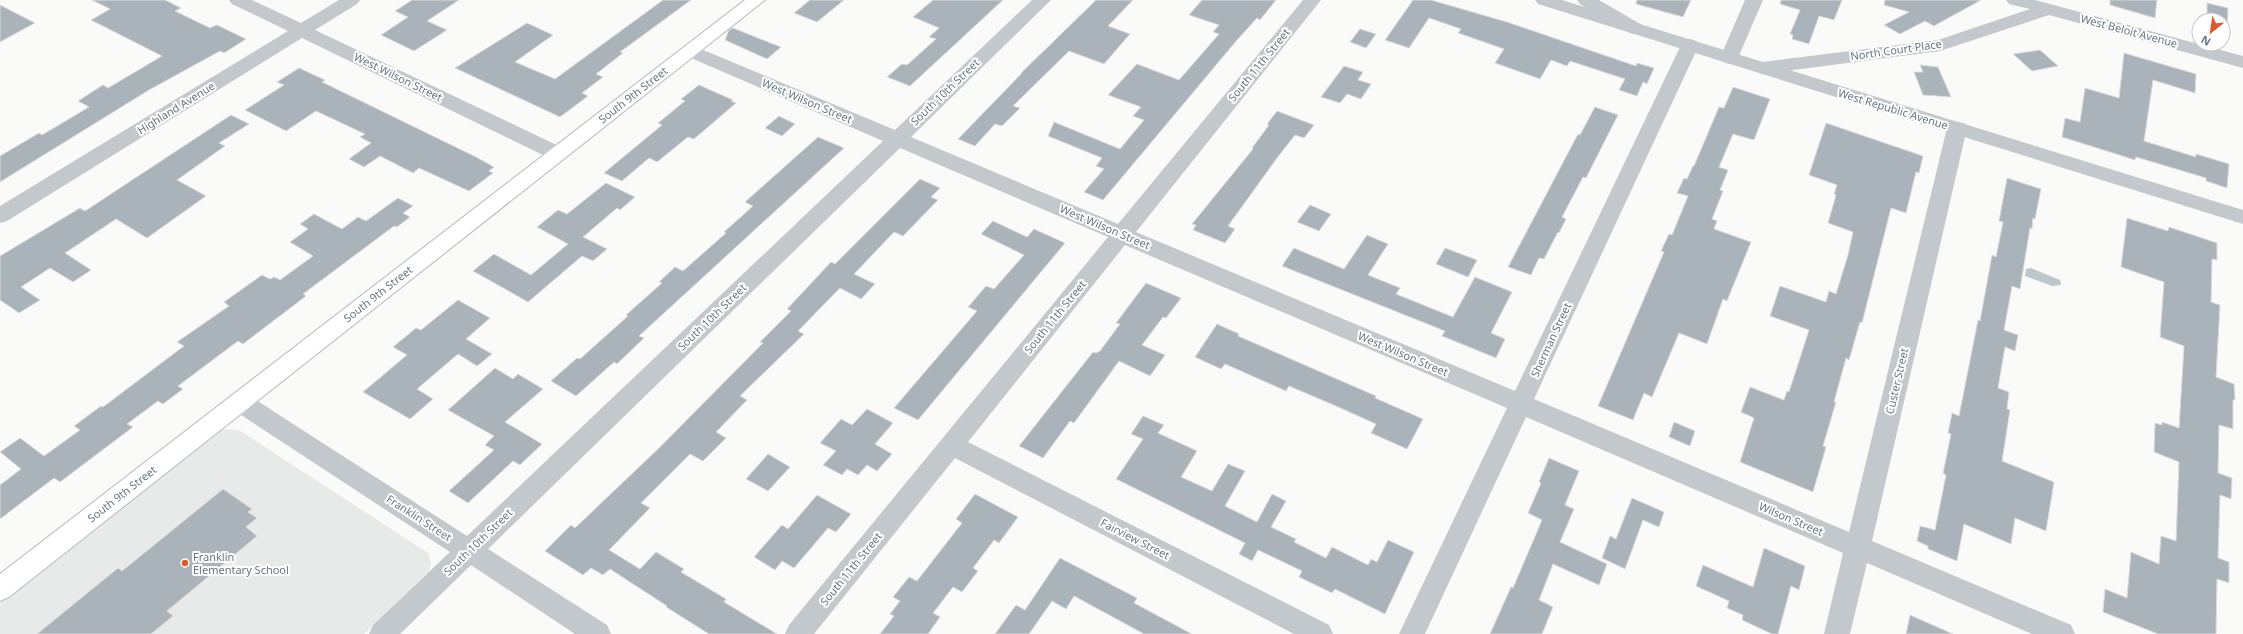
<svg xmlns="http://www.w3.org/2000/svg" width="2243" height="634" font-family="'Noto Sans',sans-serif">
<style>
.built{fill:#e8e9e9}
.water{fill:#bbc7cb}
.building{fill:#aab3b9;stroke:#dcdcda}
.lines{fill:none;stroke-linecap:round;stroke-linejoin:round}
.primary-casing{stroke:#b5babe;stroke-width:2}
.minor{fill:#c3c8cc;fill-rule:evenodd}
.tertiary{fill:#c3c8cc;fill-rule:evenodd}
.primary{fill:#fff;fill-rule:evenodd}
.poi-dot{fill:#e4572e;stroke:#fff;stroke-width:1.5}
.labels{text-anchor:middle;stroke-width:4;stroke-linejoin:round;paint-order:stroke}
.street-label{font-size:11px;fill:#657683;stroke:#fff}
.poi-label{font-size:11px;fill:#657683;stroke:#fff;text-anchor:start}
</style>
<rect width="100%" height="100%" fill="#fafaf8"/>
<path class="built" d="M223,429L239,430L428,553L431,562L429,571L364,634H0V603L212,435Z"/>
<path class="water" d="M2031,268L2060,280L2061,285L2052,286L2025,276L2026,269Z"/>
<path class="building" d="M92,0H165L181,8L175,11L210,28L217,25L246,39L224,53L220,51L149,90L0,182V156L39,133L42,135L89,107L78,101L103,85L108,88L162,56L91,20L110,9Z
M412,0H459L427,21L447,30L414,51L381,35L408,17L395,11Z
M663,0H691L620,52L623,53L596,74L603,77L582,93L588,96L560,117L455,68L527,23L553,35L515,62L555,79Z
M810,0H844L817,22L794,13Z
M933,0H1003L910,86L887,77L902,64L907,65L936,39L929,37L939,28L913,17Z
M1096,0H1133L1108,26L1130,34L1104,64L1069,51L1013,106L1020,108L1002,126L995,124L975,146L958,139L1022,73H1021Z
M1202,0H1276L1260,20L1257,18L1237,40L1103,200L1084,192L1104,169L1096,166L1102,158L1048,136L1054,122L1120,149L1144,120L1133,116L1141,107L1108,95L1137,64L1179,80L1219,34L1213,32L1219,25L1189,15Z
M1413,0H1431L1507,22L1636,66L1637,63L1654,68L1647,84L1643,82L1637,96L1619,90L1625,79L1570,61L1567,66L1551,60L1540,79L1495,63L1504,49L1458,33L1461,29L1429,18L1409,48L1385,40Z
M1637,0H1691L1683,17L1636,4Z
M1781,0H1842L1834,20L1819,16L1809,44L1792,39L1793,35L1790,34L1800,10L1780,4Z
M1885,0H1981L1934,26L1925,21L1900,34L1884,25L1909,12L1884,5Z
M2110,0H2157L2155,18L2110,5Z
M2207,3L2228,8L2227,35L2223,34V20H2207Z
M0,5L35,23L0,42Z
M733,28L768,42L781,47L767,59L725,40L729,30Z
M1360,29L1376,34L1366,48L1350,42Z
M2040,50L2058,66L2032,71L2013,54Z
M2124,53L2196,74L2195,93L2153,80L2144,141L2196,157V154L2229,164L2227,188L2206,181V178L2136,157L2135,160L2062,137L2065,118L2080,122L2085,88L2119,98Z
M1920,65L1938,67L1951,97L1923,95L1914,72H1923Z
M1344,66L1363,72L1358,80L1371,84L1361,99L1347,94L1340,103L1321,97Z
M299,68L325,80L322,82L476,157L494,167L489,171L493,173L469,191L419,168L413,173L380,156L364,167L349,159L371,143L360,137L365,134L316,111L286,131L245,110L284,85L277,82Z
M699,85L733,100L731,101L736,103L694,139L688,137L657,162L649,158L622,181L604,173L662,125L658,123L685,101L681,99Z
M1733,87L1770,99L1754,140L1733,134L1719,167L1728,170L1720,190L1723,191L1712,219L1717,221L1714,229L1751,242L1727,301L1723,299L1707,344L1679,333L1652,397L1644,393L1633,420L1598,406L1664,252L1661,251L1669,234L1672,235L1688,196L1677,193L1684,178L1687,179L1693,166H1694L1719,107L1724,108Z
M1595,107L1618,115L1586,178L1583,177L1562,217L1566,219L1559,233L1558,232L1544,259L1539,258L1531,275L1508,267L1578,134L1580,135Z
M1277,111L1314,125L1304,138L1295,135L1277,158L1228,226L1235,229L1225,243L1193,230L1196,225L1192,224L1253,149L1252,148L1269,125L1267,124Z
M231,115L249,124L219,143L225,146L177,180L206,196L147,238L116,219L65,253L91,270L73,282L50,268L21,287L40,300L19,313L0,300V256L80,208L85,211Z
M779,116L795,124L782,136L765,128Z
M1826,123L1923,156L1919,173L1916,172L1906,213L1891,208L1862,323L1860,322L1849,360L1846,358L1834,402H1836L1823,446L1826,447L1813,492L1740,462L1754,418L1741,412L1750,387L1784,400L1787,391L1789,392L1809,330L1770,316L1780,286L1826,302L1829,291L1836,294L1848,255L1853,232L1828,223L1836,195L1834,194L1837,185L1809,175Z
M818,137L844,148L639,336L644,338L617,364L614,362L576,396L551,381L577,358L580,359L628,316L626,315L662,283L659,282L675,267L683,271L726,233L724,232L753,206L745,202Z
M2007,178L2041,189L2035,219L2033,218L2032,229L2030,228L2020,289L2012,286L2004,330L2018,335L2015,351L2005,347L1998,388L2009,392L2007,409L2010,410L2002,461L2054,482L2046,531L2015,518L2011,544L1964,524L1957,561L1928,549V546L1917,541L1920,526L1935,530L1946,475L1943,473L1951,434L1948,433L1952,413L1959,416L1978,320L1980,321L1992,255L1996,257L2003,222L1999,221Z
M920,179L940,188L931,197L938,200L903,236L894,232L854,274L875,284L861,299L840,288L798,331L804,334L740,396L747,400L716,432L726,438L703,461L690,454L641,503L650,508L609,550L640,569L656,552L684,569L681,572L726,599L724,602L777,634H709L666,607L667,606L610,569L603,575L591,568L583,575L545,551L571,525L575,528L659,448L763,343L760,342L791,311L787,309L817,277L831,262L835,264Z
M606,183L635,197L620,210L617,208L583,237L607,249L593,261L582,256L528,302L473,271L494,254L531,275L568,244L537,227L558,210L567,214Z
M398,198L413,206L403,213L410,217L397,227L394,226L303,294L306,296L243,344L238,341L178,386L183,389L163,404L158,401L127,424L133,427L60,482L54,478L0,519V485L21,469L0,452L20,438L44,456L80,430L74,426L101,406L103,407L184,346L177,342L229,306L224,302L262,275L270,279L274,277L280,280L313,256L290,242L308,229L300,224L314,214L342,229L358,217L366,221Z
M1310,205L1331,214L1319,231L1297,222Z
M2127,218L2168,231L2169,227L2217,243V260L2212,259L2211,302L2220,305L2216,377L2234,384L2235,400H2233V429L2219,425L2218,473L2232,478L2231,499L2220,495L2218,558L2229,562V583L2217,579L2216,634H2158L2103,612L2105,589L2127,598L2131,552L2159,564L2161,536L2176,541L2179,462L2154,452L2155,423L2162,425V422L2179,428L2184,346L2160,337L2164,282L2121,267Z
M993,221L1027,237L1034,229L1065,243L918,420L894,408L977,311L968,307L986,286L994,289L1024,255L981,234Z
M1367,235L1388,244L1368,275L1400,288L1396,294L1453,317L1475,277L1512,292L1491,333L1505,339L1496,358L1442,336L1445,331L1282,266L1294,248L1344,269Z
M1445,248L1477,260L1468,277L1436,264Z
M1146,283L1181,298L1166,318L1163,317L1142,345L1165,355L1150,376L1119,361L1074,423L1070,421L1043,458L1019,446L1093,352L1096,353L1100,351L1120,324L1116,323Z
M458,300L490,318L466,339L492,354L477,366L458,354L417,389L433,399L410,419L363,392L407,355L393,347L416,328L421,330Z
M1217,324L1239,334L1238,336L1376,396L1375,398L1423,419L1407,449L1371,433L1376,424L1336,406L1289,386L1286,391L1225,364L1221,369L1195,357Z
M495,368L513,379L518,374L543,389L505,422L542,444L520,465L513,461L468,503L449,491L494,450L485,445L494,436L448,410Z
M867,409L893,423L875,444L892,454L877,471L867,465L858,475L847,469L842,475L823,465L836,451L820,443L841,419L852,425Z
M1143,416L1164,425L1158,433L1197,451L1181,477L1212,491L1228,464L1245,471L1225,506L1257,522L1272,494L1286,501L1271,527L1296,539L1294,542L1326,558L1332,547L1368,565L1371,559L1377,562L1388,540L1414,552L1385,614L1335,589L1332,593L1299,577L1302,571L1258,550L1252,561L1239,554L1245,543L1116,479L1143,439L1131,434Z
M1674,422L1695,431L1690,446L1669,437Z
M768,454L790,467L768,491L746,479Z
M1549,458L1579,471L1565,505L1574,509L1560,542L1607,564L1599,585L1553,564L1539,600L1553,607L1542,634H1490L1511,587L1513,588L1542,520L1528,513L1541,483L1539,482Z
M223,489L252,509L248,512L257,518L246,527L257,536L167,611L173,616L151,634H37L118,568L122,571Z
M975,494L1018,517L999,543L994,540L973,568L978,571L962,592L953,587L933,613L940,617L928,634H880L894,616L890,614L900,601L893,597L909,577L917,581L962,523L956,519Z
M817,495L851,514L836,532L828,528L794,568L782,561L775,570L754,557L782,525L788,529Z
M1632,498L1664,512L1659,527L1643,520L1625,569L1602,558L1610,536L1616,539Z
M1764,548L1805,566L1799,590L1791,586L1778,634H1772L1742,620L1743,615L1727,608L1729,601L1696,586L1703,565L1753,587Z
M1060,558L1137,598L1134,603L1192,634H1144L1074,596L1066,609L1052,601L1029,634H995L1016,605L1025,610Z
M1910,615L1953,634H1906Z"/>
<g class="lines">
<defs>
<path id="primary" d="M745,0H765L9,597L0,601V574Z"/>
</defs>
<use href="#primary" class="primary-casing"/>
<path class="minor" d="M229,0H252L301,23L339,0H360L357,4L315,30L565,149L568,154L565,159L558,161L551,159L302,38L7,221L0,223V206L288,31L232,4Z
M1032,0H1051L911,137L1118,224L1303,0H1321L1136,232L1515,391L1681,45L1684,41L1690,39L1696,41L1699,45L1534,399L1849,532L1947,128L1950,123L1957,122L1964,123L1967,128L1872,541L2071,625L2075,634H2032L1867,563L1850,634H1824L1843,553L1526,417L1425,634H1399L1507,408L1125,245L968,442L1329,625L1333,634H1294L955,458L814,634H785L789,625L1108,237L900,148L488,549L607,625L611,634H575L471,565L400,634H369L373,625L450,552L232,409L228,402L232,395L240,393L248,395L467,536L883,141L684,55L681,51L684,47L690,45L696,47L895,130Z
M1577,0H1599L1642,25L1645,29L1642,33L1636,34L1630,33L1580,4Z
M1745,0H1763L1738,58L1735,62L1729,64L1723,62L1720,58Z
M2006,0H2035L2243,56V68L2049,15L1940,51L1763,74L1757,72L1754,68L1757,64L1763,62L1938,40L2030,9L2009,4Z"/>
<path class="tertiary" d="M1535,0H1562L2243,210V224L1538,4Z"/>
<use href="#primary" class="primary"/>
</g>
<circle class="poi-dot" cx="185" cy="563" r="4"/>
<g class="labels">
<g class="street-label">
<text transform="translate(2129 31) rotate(15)" y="4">West Beloit Avenue</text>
<text transform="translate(1896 50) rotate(-8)" y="4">North Court Place</text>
<text transform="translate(1259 65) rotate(-51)" y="4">South 11th Street</text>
<text transform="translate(398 77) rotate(26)" y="4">West Wilson Street</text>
<text transform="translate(945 92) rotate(-44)" y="4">South 10th Street</text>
<text transform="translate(633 95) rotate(-38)" y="4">South 9th Street</text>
<text transform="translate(807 101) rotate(23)" y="4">West Wilson Street</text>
<text transform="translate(176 108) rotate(-32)" y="4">Highland Avenue</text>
<text transform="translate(1893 109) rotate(17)" y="4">West Republic Avenue</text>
<text transform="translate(1105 227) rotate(23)" y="4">West Wilson Street</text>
<text transform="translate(378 294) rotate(-38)" y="4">South 9th Street</text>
<text transform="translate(712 317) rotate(-44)" y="4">South 10th Street</text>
<text transform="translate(1055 317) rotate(-51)" y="4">South 11th Street</text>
<text transform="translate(1551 340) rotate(-65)" y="4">Sherman Street</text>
<text transform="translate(1403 354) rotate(23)" y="4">West Wilson Street</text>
<text transform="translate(1897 381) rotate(-77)" y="4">Custer Street</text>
<text transform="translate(122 494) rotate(-38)" y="4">South 9th Street</text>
<text transform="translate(419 518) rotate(33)" y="4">Franklin Street</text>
<text transform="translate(1791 519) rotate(23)" y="4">Wilson Street</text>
<text transform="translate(1135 539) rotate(27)" y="4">Fairview Street</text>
<text transform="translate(478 542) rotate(-44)" y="4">South 10th Street</text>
<text transform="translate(851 569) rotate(-51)" y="4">South 11th Street</text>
</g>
<g class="poi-label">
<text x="193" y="561">Franklin<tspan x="193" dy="13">Elementary School</tspan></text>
</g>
</g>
<g transform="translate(2211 32) rotate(210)"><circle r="19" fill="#ffffff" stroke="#c1c8cd"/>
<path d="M0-3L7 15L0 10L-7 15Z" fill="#e4572e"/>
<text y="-6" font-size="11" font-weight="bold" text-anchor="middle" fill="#657683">N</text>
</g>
</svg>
